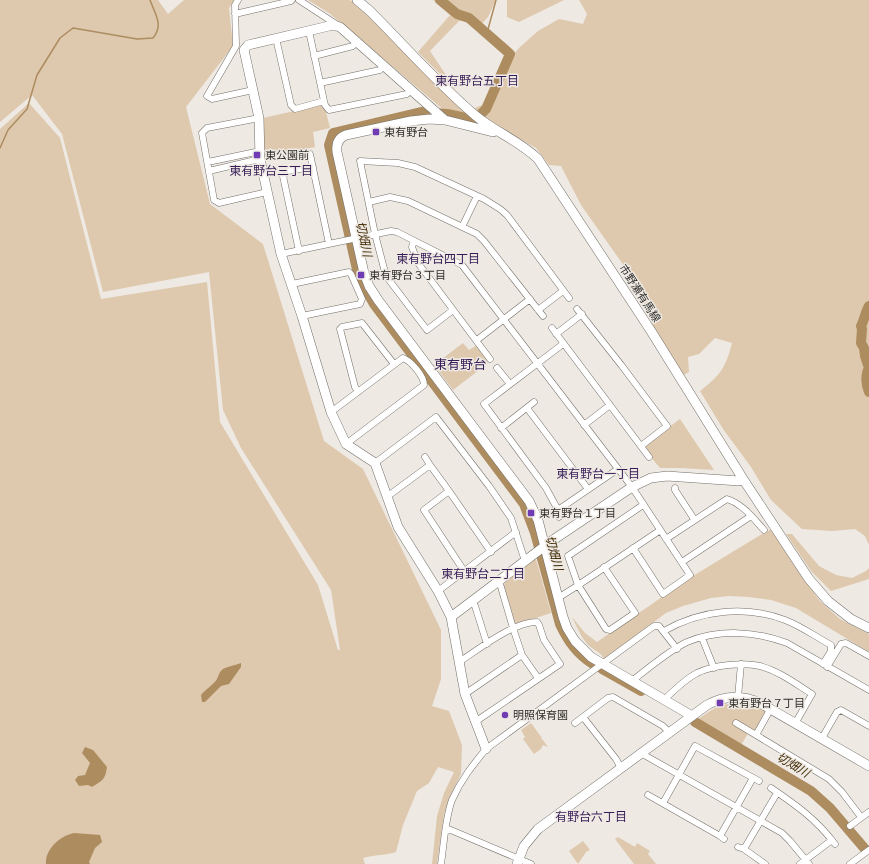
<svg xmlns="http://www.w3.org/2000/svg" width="869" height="864" font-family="'Fira Sans','Noto Sans JP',sans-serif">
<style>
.green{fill:#dec9ae}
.water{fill:#ad8c60}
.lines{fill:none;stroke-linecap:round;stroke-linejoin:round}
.stream{stroke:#ad8c60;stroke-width:1.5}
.river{stroke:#ad8c60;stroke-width:10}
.street-casing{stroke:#736f69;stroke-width:7}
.secondary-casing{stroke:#736f69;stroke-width:10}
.street{stroke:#fff;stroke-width:6}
.secondary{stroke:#fff;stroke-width:9}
.poi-dot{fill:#703cb3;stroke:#eee9e3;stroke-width:1.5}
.labels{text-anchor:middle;stroke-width:3;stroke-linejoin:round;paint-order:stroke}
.poi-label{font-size:11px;fill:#302e2b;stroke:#eee9e3;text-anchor:start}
.street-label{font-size:11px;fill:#302e2b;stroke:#eee9e3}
.neighbourhood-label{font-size:12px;fill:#351c56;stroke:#eee9e3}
.water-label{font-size:12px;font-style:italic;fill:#402903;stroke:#eee9e3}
.quarter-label{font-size:13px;fill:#351c56;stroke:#eee9e3}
</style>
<rect width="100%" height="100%" fill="#eee9e3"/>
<path class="green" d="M0,0H158L168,14L184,0H234L229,8L233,46L186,107L210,204L263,244L324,441L363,469L441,630V679L432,706L449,711L462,745L461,774L454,788L444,814L437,864H432L437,816L444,793L454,772L438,767L429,783L417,791L403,825L396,852C388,855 373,855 363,858L365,864H0V129L29,103L60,138L101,299L207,282L220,422L318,585L338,650H340L331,590L241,448L223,410L209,272L103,292L62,134L32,95L0,122Z
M308,0H349L352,1L474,118L445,111L329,13Z
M433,0H496L488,17L480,26L472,18L459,21L430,51L456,90L418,52L450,15Z
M507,0H564L519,22L507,17Z
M579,0H869V545L865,536L855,529L832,531L802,529L771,500L751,467L723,429L700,391C720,376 726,367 732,343L715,338L699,354L688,357L689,372L682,376L654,330L649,311L638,295L622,263L581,205L561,166L549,165L536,148L486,120L473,109L484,104L504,65L520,47L538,31L559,19L583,24L587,14Z
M321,105L325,108L330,128L313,132L315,147L264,157L263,118Z
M463,343L469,350L477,345L488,359L487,364L453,390L434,365Z
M680,419L714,470L680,468H660L645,450L646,444Z
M772,529L811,589L820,601L840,619L869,634V652L796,608L771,600L749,597L729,596L711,598L683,606L666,613L604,659C601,652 593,650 588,645C581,637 577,627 572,617L585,633L597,642L688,579L762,534Z
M786,534H792L819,566L836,575L852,578L866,571L869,568V579L831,591L811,571Z
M535,559H536L551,613L517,624L514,621L504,587L505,580Z
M740,702L754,706L766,712L756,730H750L740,747L696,721C712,709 719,704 740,702Z
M531,723L542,738L541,739L543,740L548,747L543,745L541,749L534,754L523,739L525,737L521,730Z
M618,837L635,847L637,843L650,851L648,854L656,864H634L615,839Z
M583,841L590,850L586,852L578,864L569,851Z"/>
<path class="water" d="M241,663V667L229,684L221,686L205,702H202L201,695C205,690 215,683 217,679C219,675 219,672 223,669C226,667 236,665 241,663Z
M85,747L93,750L107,767C105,780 103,780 92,787L88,785L79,786L75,780L78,776L85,775L90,763L82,753Z
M74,833L100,835L102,842L95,848L89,862L90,864H46C45,849 60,836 74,833Z"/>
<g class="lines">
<path class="stream" d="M487,33L496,0
M0,148L8,130L27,109L37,75L60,38L73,28L137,39L153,38C164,25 155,14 150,0"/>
<path class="river" d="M440,0L457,14L469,18L510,54L486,109L475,120L447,114L421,112L333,133L329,145L356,265L359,277L374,304L524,504L535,533L560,624C568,641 577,654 593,664
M869,306C866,310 864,321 861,326L862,329L861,343L864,348L865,356L869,368C865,375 866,385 869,392
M602,669L641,691
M695,722L811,791L830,808L865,849"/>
<defs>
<path id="street" d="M238,0L235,5L236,46L207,96L212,99L253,90
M299,0L339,26
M235,14L291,1L292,0
M276,38L291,105L295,109L324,101L309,31
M314,56L353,46L356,41
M320,83L380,70L383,65
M324,101L325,105L329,110L407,94L411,90
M259,118L207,128L202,133L214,200L219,203L267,192
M310,154L329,244
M208,162L260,151
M209,171L260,159
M369,202L390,197L408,201L477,234L484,241L543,316
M462,227L477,196
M414,241L412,247L418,263L490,359
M299,251L283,176L288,171L313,167
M281,254L391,231L397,232L462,265L632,487L690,575L663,594L633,548
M292,284L349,272L351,274L362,299L360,304L302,316
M577,309L622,366L667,426L641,446
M453,310L427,330L386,276L375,234L360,161L398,163L415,167L484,199L500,209L507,215L569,298
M538,310L563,291
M552,328L649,457
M556,334L582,314
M477,340L530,299
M497,368L510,384
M358,392L355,387L340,329L342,327L362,323L394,364
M527,408L588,489
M331,412L403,358C411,361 424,376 424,385L346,444
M584,425L610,405
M501,428L534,402
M425,457L430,465
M375,463L436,417L489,486L511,518L525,561
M675,488V490L694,519
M388,496L430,465L449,491
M558,510L618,469
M559,517L558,510L546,488L484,404L563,344
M666,539L727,499C743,504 753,518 764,530
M682,562L751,516
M604,567L635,613L610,630L606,629L578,585L568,556L643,505
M464,571L424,510L449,491L491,552
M498,581L501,587L513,628L522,655L538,678
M438,591L516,532
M558,598L577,586L659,531
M472,601L475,606L487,644
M664,631C700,610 746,605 785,620C801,626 816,637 831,645V651L823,664
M702,638L714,668
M459,662C479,649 513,622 537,622L539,625L544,640L560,664L475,722
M827,667L841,644L846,643L869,656
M632,681C647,669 670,650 687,642C719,629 755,631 787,643L869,690
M465,694L522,655
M738,697L741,664
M664,700C673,691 686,679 697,673C713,665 744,662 760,666C779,671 796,684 812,694L796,722
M583,717L616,759L621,768
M575,723L608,698L613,697L663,726L670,733
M736,723L829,779L842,792L861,817
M756,735L771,708
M822,738L837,712L841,710L869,726
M642,753L646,756L782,833L790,841L809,864
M771,788C796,805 816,819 835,844
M648,795L720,836L724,839
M663,803L695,746L759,781
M850,826L869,812
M446,828L531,864
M720,836L753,778
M738,847L744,849L765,864
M744,849L777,793
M441,864C444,844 445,819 452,800C461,780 472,766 486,749L654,626H659L677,649
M800,864L832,840
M850,864L869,850"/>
<path id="secondary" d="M357,0L370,11C405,46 438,84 476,116C495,132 520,141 538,159L651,331L743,479L809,579L828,601L851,619L869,628
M445,120L340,27L336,26H329L248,45L244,50L259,118L260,159L281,254L302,316L331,412L346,444L375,463L398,527L438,591L451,617L465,694L486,749
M496,130L493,132L445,120L429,119L411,121L346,135C338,138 336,144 337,152L364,273L369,286L378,300L529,501L538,520L563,617L567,628L575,641L591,657L692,716
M451,617L550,542L632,487L651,478L667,476L739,481L743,479
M517,864L524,846L538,829L707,705C725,695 743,695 760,703L869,766"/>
</defs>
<use href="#street" class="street-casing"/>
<use href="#secondary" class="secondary-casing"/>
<use href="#street" class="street"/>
<use href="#secondary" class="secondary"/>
</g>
<g class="poi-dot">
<rect x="372" y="128" width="8" height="8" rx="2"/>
<rect x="253" y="151" width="8" height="8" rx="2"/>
<rect x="357" y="271" width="8" height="8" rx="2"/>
<rect x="527" y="509" width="8" height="8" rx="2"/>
<rect x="716" y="699" width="8" height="8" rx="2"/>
<circle cx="505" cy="715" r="4"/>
</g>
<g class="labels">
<g class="poi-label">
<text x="384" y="136">東有野台</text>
<text x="265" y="159">東公園前</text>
<text x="369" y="279">東有野台３丁目</text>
<text x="539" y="517">東有野台１丁目</text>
<text x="728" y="707">東有野台７丁目</text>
<text x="513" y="719">明照保育園</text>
</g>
<g class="street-label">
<text transform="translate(640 293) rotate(57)" y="4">市野瀬有馬線</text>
</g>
<g class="neighbourhood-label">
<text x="477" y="85">東有野台五丁目</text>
<text x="271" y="175">東有野台三丁目</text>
<text x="438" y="263">東有野台四丁目</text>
<text x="598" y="478">東有野台一丁目</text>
<text x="483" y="578">東有野台二丁目</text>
<text x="591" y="821">有野台六丁目</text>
</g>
<g class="water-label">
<text transform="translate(364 239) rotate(78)" y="4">切畑川</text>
<text transform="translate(554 553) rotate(75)" y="4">切畑川</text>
<text transform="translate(793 765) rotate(31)" y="4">切畑川</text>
</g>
<g class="quarter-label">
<text x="460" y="369">東有野台</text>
</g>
</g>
</svg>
